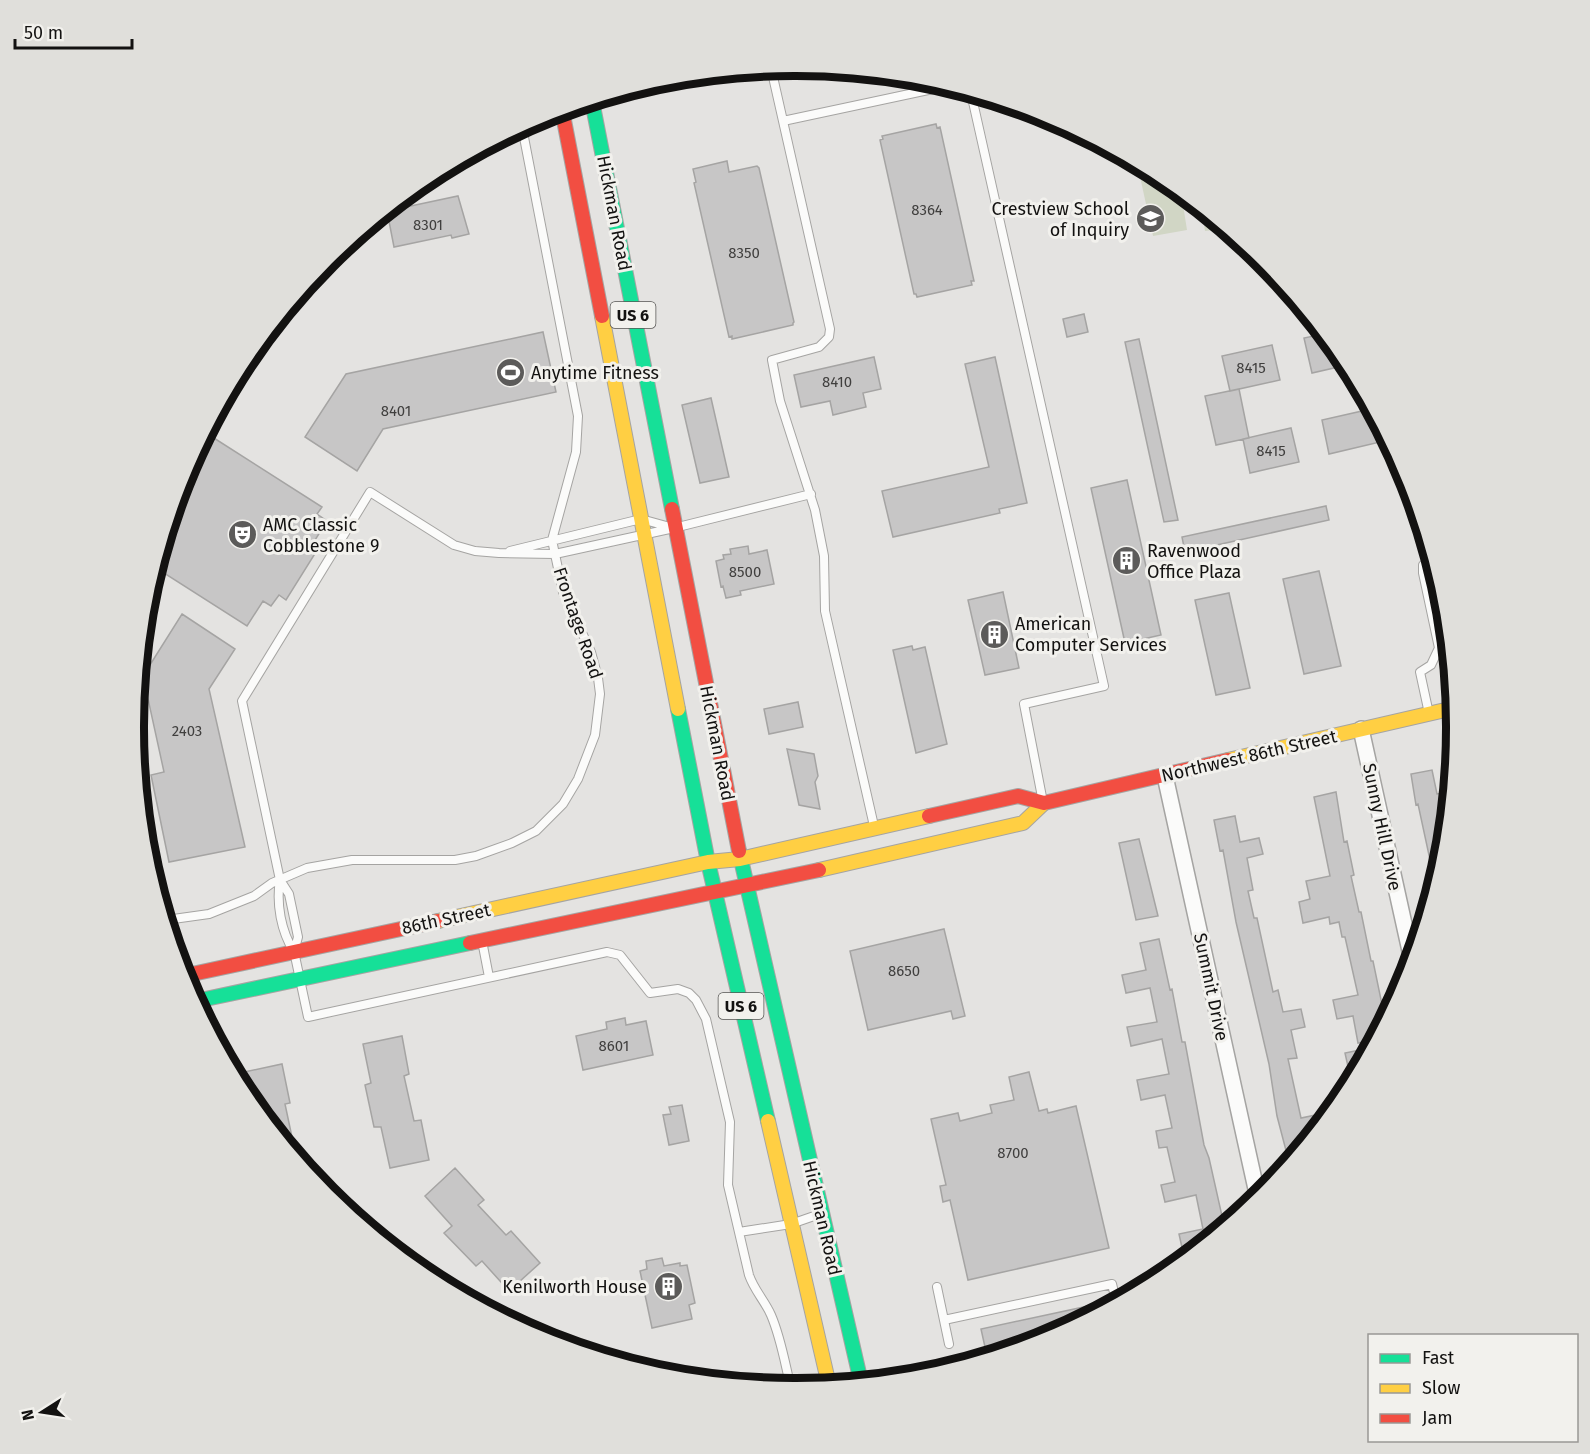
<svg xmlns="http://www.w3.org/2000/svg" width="1590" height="1454" font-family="'Fira Sans',sans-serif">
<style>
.green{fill:#d1d6c5}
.building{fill:#c7c6c6;stroke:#a5a4a3;stroke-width:1.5}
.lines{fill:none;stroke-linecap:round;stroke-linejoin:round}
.lane-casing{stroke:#a5a4a2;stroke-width:10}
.street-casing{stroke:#a5a4a2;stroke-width:18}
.fast-casing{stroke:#a5a4a2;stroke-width:16}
.slow-casing{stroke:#a5a4a2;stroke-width:16}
.jam-casing{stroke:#a5a4a2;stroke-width:16}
.lane{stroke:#fbfbfa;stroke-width:8}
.street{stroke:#fbfbfa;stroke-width:15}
.fast{stroke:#16e098;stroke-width:14}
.slow{stroke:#ffcf43;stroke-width:14}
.jam{stroke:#f24e42;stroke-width:14}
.labels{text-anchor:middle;stroke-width:6;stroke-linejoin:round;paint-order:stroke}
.number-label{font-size:15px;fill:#403f3e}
.shield{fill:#f2f1ed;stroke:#565553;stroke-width:1.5}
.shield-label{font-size:16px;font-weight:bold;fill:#131211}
.poi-label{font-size:18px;fill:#131211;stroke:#f2f1ed;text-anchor:start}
.street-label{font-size:18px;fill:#131211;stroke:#f2f1ed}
.rim{fill:none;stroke:#131211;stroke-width:8}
</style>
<rect width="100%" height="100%" fill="#e4e3e1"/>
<path class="green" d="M1142,166L1163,178L1181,192L1187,230L1153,236L1139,172Z
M1202,210L1225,229L1205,231Z"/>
<path class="building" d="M936,124L937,128L940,127L974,281H971L972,285L917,297L916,294H914L880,140L883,139L882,136Z
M727,161L729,172L757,166L759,168L794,322L793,323V325L732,339V336L729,337L694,183L696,182L693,169Z
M458,196L469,234L452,238L451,235L394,247L387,211Z
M1084,314L1088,332L1067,337L1063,319Z
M543,332L556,392L383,429L357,471L305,437L346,374Z
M1323,334L1347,365L1312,373L1304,338Z
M1139,339L1178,520L1164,522L1125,342Z
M1272,345L1280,380L1230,391L1222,356Z
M874,357L881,389L863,393L866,407L833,415L830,401L801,407L794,375Z
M995,357L1027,503L999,509L1000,513L893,537L882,491L989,467L965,364Z
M1239,389L1249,438L1216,445L1205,396Z
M711,398L729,477L700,483L682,405Z
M1371,409L1380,442L1329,454L1322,420Z
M1291,428L1299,462L1250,473L1243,439Z
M206,433L322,507L317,514L327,521L310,548L316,552L286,600L279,595L271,606L263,601L247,626L156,568L184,474Z
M1127,480L1161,635L1125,643L1091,488Z
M1326,506L1329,520L1185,552L1182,537Z
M748,546L749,554L767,550L774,584L740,591L741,595L726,598L723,586L721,587L716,561L724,559L723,555L731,554L730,549Z
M1319,571L1341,666L1304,674L1283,579Z
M1003,592L1019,668L985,675L968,600Z
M1229,593L1250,688L1216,695L1195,600Z
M182,614L235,649L209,689L245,847L169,862L151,775L164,772L143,676Z
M912,646L913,650L925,647L947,744L916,753L893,650Z
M798,702L803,727L769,734L764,709Z
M787,749L814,754L818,776L815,782L820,809L799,805Z
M1432,770L1437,794L1450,792L1448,809L1441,810L1446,832L1443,856L1435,883L1418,804L1416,805L1411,774Z
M1336,792L1344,842L1347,841L1354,875L1351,876L1359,912H1361L1371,961H1373L1385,1019L1374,1040L1358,1043L1353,1016L1337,1019L1333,1000L1358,995L1345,937H1342L1339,922L1330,924L1329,917L1303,923L1299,902L1310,899L1306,881L1330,876L1314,797Z
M1235,816L1240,842L1259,838L1263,854L1247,858L1253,890L1248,891L1254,918H1257L1273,992L1278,990L1283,1012L1301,1009L1305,1027L1291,1030L1297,1058L1288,1059L1301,1118L1330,1112L1289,1162L1277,1116L1269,1064L1236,922L1223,850L1220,851L1214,820Z
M1139,839L1158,916L1136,920L1119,843Z
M944,929L965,1016L953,1019L951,1011L868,1030L850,951Z
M1159,939L1170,990L1172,989L1182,1042H1185L1204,1145L1209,1158L1224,1225L1226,1224L1196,1249L1183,1252L1179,1234L1203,1229L1196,1195L1165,1202L1161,1185L1175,1182L1167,1147L1159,1148L1156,1131L1172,1128L1165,1095L1141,1100L1137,1080L1169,1074L1162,1039L1131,1046L1127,1027L1157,1022L1150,988L1126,993L1122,975L1146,970L1140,943Z
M625,1018L626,1025L646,1021L653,1055L583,1070L576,1036L607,1029L606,1022Z
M402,1036L409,1074L404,1076L414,1121L421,1120L429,1160L390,1168L381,1127H374L365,1085L371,1083L363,1044Z
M1360,1050L1362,1061L1358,1069L1349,1071L1345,1053Z
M282,1064L290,1103L285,1104L296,1156L249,1098L244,1072Z
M1029,1072L1039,1111L1047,1109L1048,1113L1076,1106L1109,1248L968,1280L950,1200L943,1202L940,1186L946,1185L931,1119L958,1113L960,1121L992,1113L990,1105L1014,1100L1009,1077Z
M682,1105L689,1141L669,1145L663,1115L671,1114L669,1107Z
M455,1168L484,1200L478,1205L506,1235L511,1231L540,1263L509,1291L482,1261L476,1266L444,1233L452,1226L425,1196Z
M662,1258L664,1266L680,1263V1266L687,1265L695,1303L689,1305L692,1319L652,1328L640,1271L647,1269L646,1261Z
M1107,1302L1108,1306L1048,1338L987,1356L981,1329Z"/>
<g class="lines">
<defs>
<path id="lane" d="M771,68L830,329L829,337L819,347L772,360L780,401L815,510L824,556L825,611L874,826
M971,93L1104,686L1024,704L1042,797
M783,121L947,86
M510,551L641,519L670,527
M1428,709L1420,672L1431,665L1439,648L1423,573V565L1431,557
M280,880C276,904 281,931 294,952L298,937L289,894L280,880L242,701L370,492L454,545L475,551L499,553L555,554L674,528L811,494
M166,920L209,914L254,896L272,883L307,868L352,860H455L476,856L512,843L536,831L563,804L578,779L595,735L600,694L598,678L591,652L563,592L552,540L576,452L578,416L522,127
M483,946L489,977
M295,956L308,1017L607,952L620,955L650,993L678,989L689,993L696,1000L706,1019L730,1122L728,1185L749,1275C754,1290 765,1301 771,1315C781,1338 785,1364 791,1388
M739,1232L791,1224L817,1215
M937,1287L949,1344
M944,1320L1112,1284L1116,1301"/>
<path id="street" d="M1361,729L1412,960
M1165,776L1258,1198"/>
<path id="fast" d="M592,101L672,509
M678,709L708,862L768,1121
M739,851L861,1382
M196,1001L470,943"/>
<path id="slow" d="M602,316L678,709
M1228,760L1454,708
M819,870L1023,823L1044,803
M438,921L708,862L740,859L929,816
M768,1121L829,1385"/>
<path id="jam" d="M562,110L602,316
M672,509L739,851
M929,816L1018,796L1044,803L1228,760
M470,943L819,870
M183,976L438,921"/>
</defs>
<use href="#lane" class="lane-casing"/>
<use href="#street" class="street-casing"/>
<use href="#fast" class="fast-casing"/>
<use href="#slow" class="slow-casing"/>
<use href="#jam" class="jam-casing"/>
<use href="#lane" class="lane"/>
<use href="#street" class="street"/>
<use href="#fast" class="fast"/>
<use href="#slow" class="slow"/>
<use href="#jam" class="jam"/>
</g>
<defs>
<symbol id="school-disc" viewBox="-11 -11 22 22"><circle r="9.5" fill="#5c5b5a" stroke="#f2f1ed"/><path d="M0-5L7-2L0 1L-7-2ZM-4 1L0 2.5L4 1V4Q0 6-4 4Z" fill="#fff"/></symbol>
<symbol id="stadium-disc" viewBox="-11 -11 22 22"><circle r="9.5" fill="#5c5b5a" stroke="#f2f1ed"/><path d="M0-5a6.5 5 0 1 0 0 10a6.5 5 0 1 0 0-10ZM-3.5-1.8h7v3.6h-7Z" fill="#fff"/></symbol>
<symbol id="theatre-disc" viewBox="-11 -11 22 22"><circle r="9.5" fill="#5c5b5a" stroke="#f2f1ed"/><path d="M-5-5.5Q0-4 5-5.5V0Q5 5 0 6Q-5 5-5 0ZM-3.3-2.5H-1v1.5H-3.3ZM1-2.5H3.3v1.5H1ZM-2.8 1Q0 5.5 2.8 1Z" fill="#fff"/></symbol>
<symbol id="building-disc" viewBox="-11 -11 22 22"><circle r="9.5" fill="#5c5b5a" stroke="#f2f1ed"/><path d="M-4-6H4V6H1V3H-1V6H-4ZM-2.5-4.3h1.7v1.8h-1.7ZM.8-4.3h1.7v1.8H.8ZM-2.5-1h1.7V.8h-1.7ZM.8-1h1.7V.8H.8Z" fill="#fff"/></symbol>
</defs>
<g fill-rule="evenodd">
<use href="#school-disc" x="1134" y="202" width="33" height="33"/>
<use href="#stadium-disc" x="494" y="356" width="33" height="33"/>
<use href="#theatre-disc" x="226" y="518" width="33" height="33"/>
<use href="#building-disc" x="1110" y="544" width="33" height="33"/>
<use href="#building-disc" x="978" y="618" width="33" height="33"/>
<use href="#building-disc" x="652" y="1270" width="33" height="33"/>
</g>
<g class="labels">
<g class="number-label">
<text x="927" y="215">8364</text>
<text x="428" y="230">8301</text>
<text x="744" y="258">8350</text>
<text x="1251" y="373">8415</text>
<text x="837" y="387">8410</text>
<text x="396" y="416">8401</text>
<text x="1271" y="456">8415</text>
<text x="745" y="577">8500</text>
<text x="187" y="736">2403</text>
<text x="904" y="976">8650</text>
<text x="614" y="1051">8601</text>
<text x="1013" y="1158">8700</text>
</g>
<g class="shield">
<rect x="610.5" y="302" width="45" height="26" rx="4.5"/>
<rect x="718.5" y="993" width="45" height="26" rx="4.5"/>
</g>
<g class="shield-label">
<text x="633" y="321">US 6</text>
<text x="741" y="1012">US 6</text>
</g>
<g class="poi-label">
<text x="1129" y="215" text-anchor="end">Crestview School<tspan x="1129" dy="21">of Inquiry</tspan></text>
<text x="531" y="379">Anytime Fitness</text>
<text x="263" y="531">AMC Classic<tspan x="263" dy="21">Cobblestone 9</tspan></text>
<text x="1147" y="557">Ravenwood<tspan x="1147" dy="21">Office Plaza</tspan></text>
<text x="1015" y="630">American<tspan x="1015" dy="21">Computer Services</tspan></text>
<text x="647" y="1293" text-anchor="end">Kenilworth House</text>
</g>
<g class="street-label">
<text transform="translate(614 213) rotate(79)" y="6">Hickman Road</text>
<text transform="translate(578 623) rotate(71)" y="6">Frontage Road</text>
<text transform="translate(717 743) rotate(79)" y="6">Hickman Road</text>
<text transform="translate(1249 756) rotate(-13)" y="6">Northwest 86th Street</text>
<text transform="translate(1382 827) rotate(78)" y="6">Sunny Hill Drive</text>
<text transform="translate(446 919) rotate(-12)" y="6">86th Street</text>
<text transform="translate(1211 987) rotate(78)" y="6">Summit Drive</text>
<text transform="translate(822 1218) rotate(77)" y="6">Hickman Road</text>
</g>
</g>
<path d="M0 0H1590V1454H0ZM794 76H796A650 650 0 0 1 1446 726V728A650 650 0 0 1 796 1378H794A650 650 0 0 1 144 728V726A650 650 0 0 1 794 76Z" fill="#e0dfdb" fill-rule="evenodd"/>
<path class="rim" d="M794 76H796A650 650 0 0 1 1446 726V728A650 650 0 0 1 796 1378H794A650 650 0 0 1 144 728V726A650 650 0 0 1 794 76Z"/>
<rect x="1368" y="1334" width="210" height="108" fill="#f2f1ed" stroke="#999895" stroke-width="1.5"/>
<rect x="1380" y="1354" width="30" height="9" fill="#16e098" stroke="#999895" stroke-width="1.5"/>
<text x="1422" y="1364" font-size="18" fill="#131211">Fast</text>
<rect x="1380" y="1384" width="30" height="9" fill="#ffcf43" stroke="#999895" stroke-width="1.5"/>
<text x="1422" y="1394" font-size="18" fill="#131211">Slow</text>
<rect x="1380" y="1414" width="30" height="9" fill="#f24e42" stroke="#999895" stroke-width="1.5"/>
<text x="1422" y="1424" font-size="18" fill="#131211">Jam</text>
<g transform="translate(42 1412) rotate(258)" stroke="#f2f1ed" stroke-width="4.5" paint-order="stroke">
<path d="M0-4.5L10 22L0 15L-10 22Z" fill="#131211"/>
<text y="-9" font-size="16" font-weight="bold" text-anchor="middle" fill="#131211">N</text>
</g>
<path d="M15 39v9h117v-9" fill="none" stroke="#131211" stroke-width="3"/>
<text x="24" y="39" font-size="18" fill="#131211" stroke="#f2f1ed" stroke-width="4.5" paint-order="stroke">50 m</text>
</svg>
